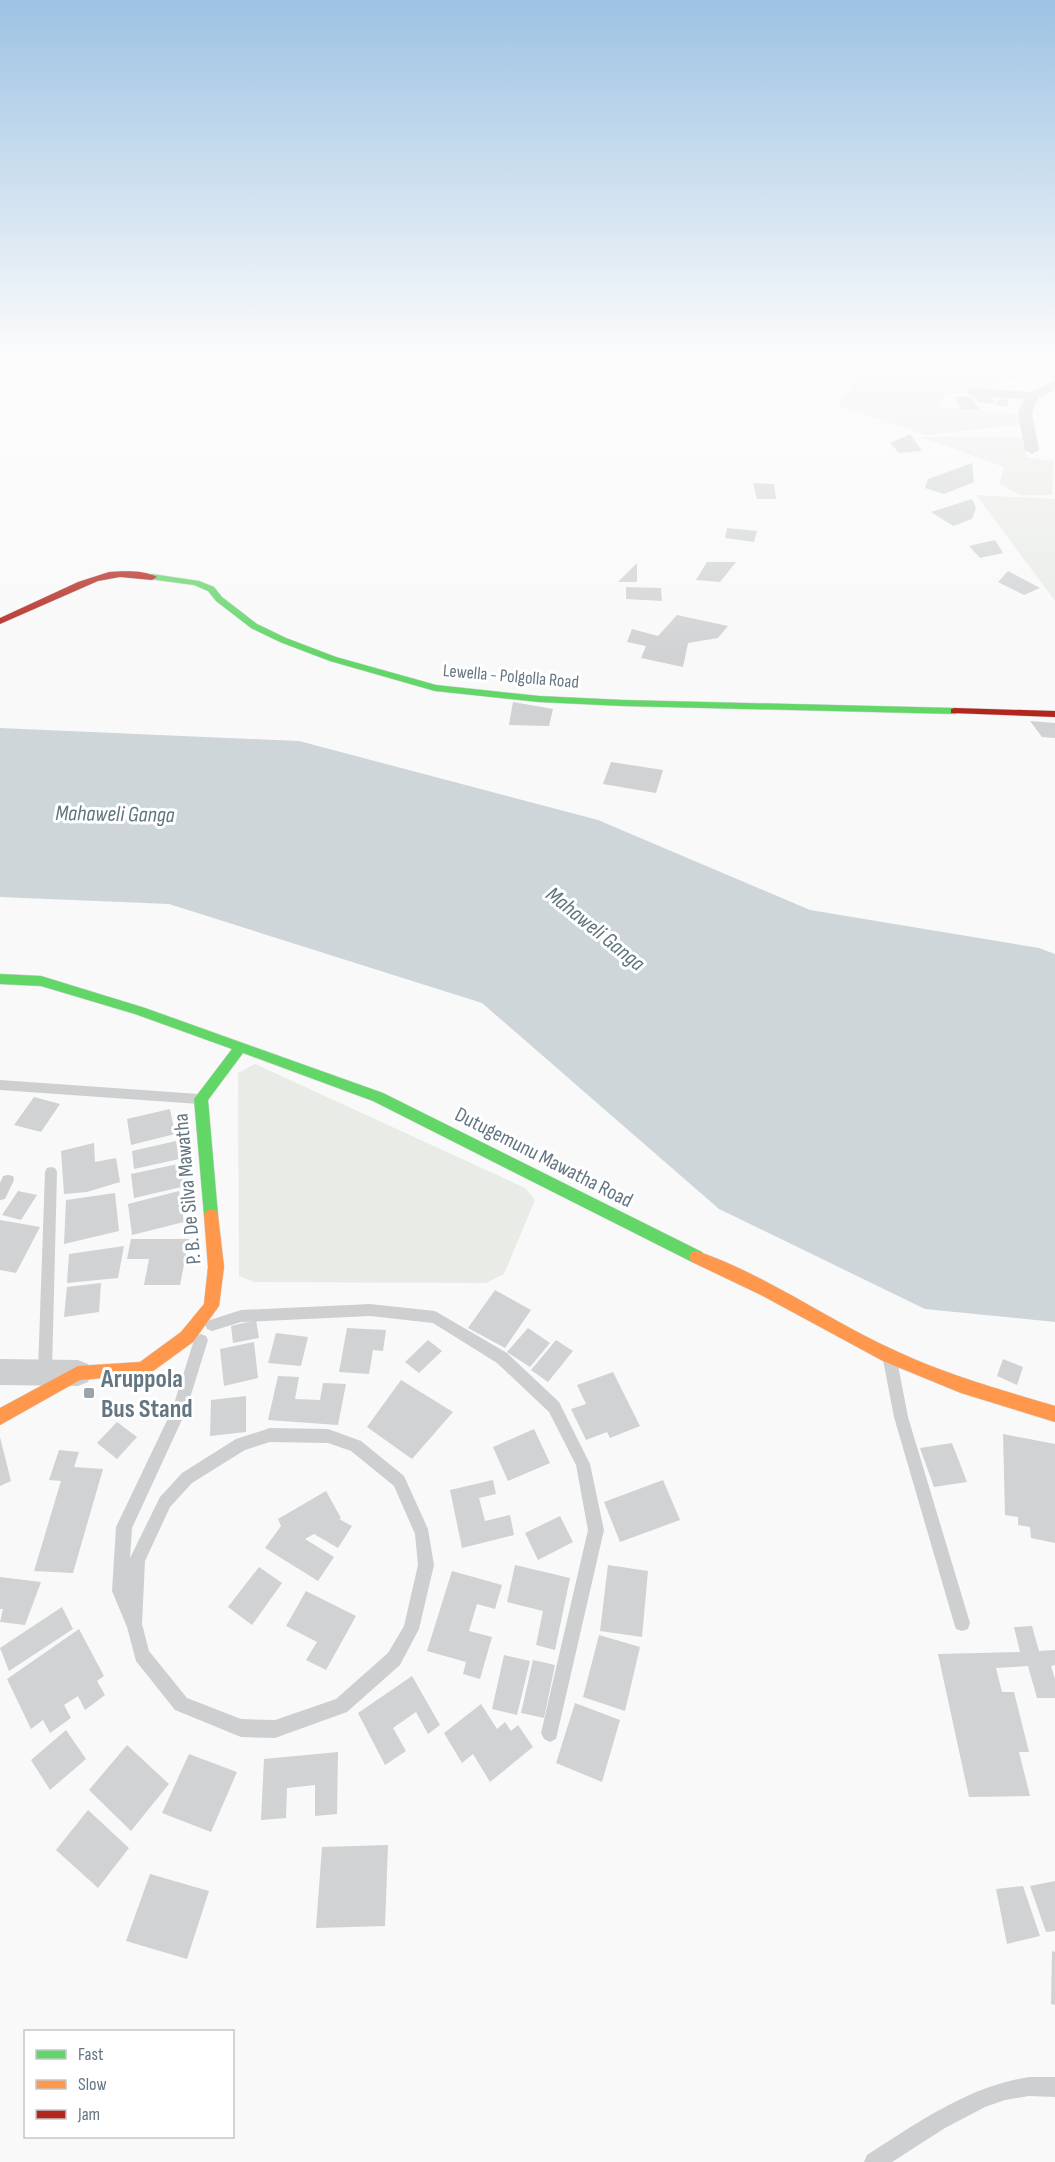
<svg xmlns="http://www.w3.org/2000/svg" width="1055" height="2162" font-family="'Sofia Sans Condensed',sans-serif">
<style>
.green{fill:#e8ebe6}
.water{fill:#ced6d9}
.building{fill:#d0d2d3}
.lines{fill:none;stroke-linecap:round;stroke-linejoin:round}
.fast-casing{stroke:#d5d6d7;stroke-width:1}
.slow-casing{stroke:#d5d6d7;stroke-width:1}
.jam-casing{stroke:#d5d6d7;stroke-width:1}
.lane{fill:#cecfd0;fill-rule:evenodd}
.street{fill:#cecfd0;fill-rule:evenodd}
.fast{fill:#63d668;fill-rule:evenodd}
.slow{fill:#ff974d;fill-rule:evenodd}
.jam{fill:#b3261e;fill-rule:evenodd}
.poi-dot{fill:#99a4ac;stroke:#fff;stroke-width:2}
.labels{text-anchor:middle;stroke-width:6;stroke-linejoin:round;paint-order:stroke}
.far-street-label{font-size:18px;fill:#657683;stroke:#fff}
.street-label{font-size:21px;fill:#657683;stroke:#fff}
.water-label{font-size:22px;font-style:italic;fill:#60757c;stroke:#fff}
.near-poi-label{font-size:26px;font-weight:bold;fill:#657683;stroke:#fff;text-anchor:start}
</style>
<rect width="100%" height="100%" fill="#f9f9f9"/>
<path class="green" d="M877,355H1050L1053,363C1037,361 1015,354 1002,367L1030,382L1001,378L993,386L945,395L940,407L1030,416L1033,423L926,435L837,405Z
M921,437H1027L1026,457L1054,461L1052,495H1020L999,484L1004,467Z
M976,495L1055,499V601Z
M255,1064L525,1188L535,1200L504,1274L486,1283L254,1282L239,1276L238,1073Z"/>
<path class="water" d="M0,728L299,741L598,820L810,910L1039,948L1055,954V1322L925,1309L719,1209L482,1003L169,904L0,897Z"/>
<path class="building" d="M22,355H57L35,365L17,357Z
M969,396L981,410L960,409L955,397Z
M975,396H992L995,404L977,402Z
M997,399L1008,400V407L996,405Z
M910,434L922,451L899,453L890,443Z
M972,463L974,482L944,494L925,488L928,479Z
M753,483L774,484L776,499H757Z
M972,499L976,508L972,519L953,526L931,512Z
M727,528L757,531L754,542L725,538Z
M995,540L1003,553L980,558L969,546Z
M707,562H736L720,582L696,580Z
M637,563V582H618Z
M1008,571L1040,588L1024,595L998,582Z
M626,587L661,588L662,601L626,599Z
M677,615L728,626L718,638L688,643L683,667L641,658L646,646L627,642L632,629L658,636Z
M513,702L553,709L549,726L509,725Z
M1030,721L1055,723V738L1042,737Z
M611,762L663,770L656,793L603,784Z
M34,1097L60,1104L41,1132L14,1125Z
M170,1109L175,1134L131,1145L127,1119Z
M176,1141L179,1159L134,1169L132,1151Z
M94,1143L95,1162L116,1158L120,1182L87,1192L64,1194L61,1151Z
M187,1162L190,1185L134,1198L131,1174Z
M18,1191L37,1195L21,1220L2,1215Z
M179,1191L184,1222L132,1235L128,1204Z
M115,1193L119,1231L64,1244L66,1200Z
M0,1220L40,1227L16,1273L0,1270Z
M131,1239H189L180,1285H144L149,1259H127Z
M124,1246L118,1278L67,1283L69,1254Z
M101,1283L99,1312L64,1317L67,1287Z
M495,1290L531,1310L505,1348L468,1328Z
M256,1320L259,1338L233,1343L231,1326Z
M347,1328L386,1330L383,1351L373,1350L369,1374L339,1372Z
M528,1328L550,1343L530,1367L507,1352Z
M276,1333L308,1337L301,1366L268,1363Z
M428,1340L442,1351L419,1373L405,1362Z
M556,1340L573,1351L548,1382L531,1370Z
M254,1342L258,1378L224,1386L220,1349Z
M1003,1359L1023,1367L1017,1385L997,1376Z
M613,1372L640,1426L610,1438L607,1432L586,1440L571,1409L586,1404L577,1385Z
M278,1376L299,1377L295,1399L320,1400L323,1383L346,1384L338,1425L268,1420Z
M401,1380L453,1412L412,1459L367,1427Z
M246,1396V1432L210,1436L211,1400Z
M117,1422L137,1437L117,1459L97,1443Z
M534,1429L550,1463L508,1481L493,1447Z
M1003,1434L1055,1444V1543L1031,1538L1030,1527L1018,1525V1517L1005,1515Z
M0,1437L11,1481L0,1486Z
M952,1443L967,1482L934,1487L920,1448Z
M59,1450L79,1452L74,1467L103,1469L73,1573L34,1571L61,1481L49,1480Z
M493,1480L496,1494L479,1498L485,1521L510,1515L514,1535L462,1548L450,1490Z
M663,1480L680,1520L620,1542L604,1502Z
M326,1491L341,1518L339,1519L352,1526L338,1548L314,1534L305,1539L334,1557L318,1581L265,1548L281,1526L278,1519Z
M560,1516L573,1542L538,1560L525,1533Z
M515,1565L570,1578L555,1650L536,1645L543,1611L507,1602Z
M608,1565L648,1571L642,1637L600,1631Z
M259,1567L282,1583L252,1625L228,1607Z
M452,1571L502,1585L495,1609L477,1604L469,1631L492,1637L480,1679L463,1674L466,1662L427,1651Z
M0,1577L41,1582L25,1625L0,1622L3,1609H0Z
M306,1591L356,1616L326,1670L306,1660L317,1642L286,1626Z
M62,1607L73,1629L9,1671L0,1648Z
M1032,1626L1039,1651L1055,1650V1665L1051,1666L1055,1679V1698H1037L1028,1666L996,1668L1002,1692H1014L1029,1752H1019L1030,1796L969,1797L938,1654L1020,1652L1014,1627Z
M79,1629L104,1676L97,1681L105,1695L85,1710L78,1696L64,1705L71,1718L50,1733L43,1720L31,1729L7,1679Z
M599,1635L640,1647L625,1711L583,1697Z
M504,1655L530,1661L517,1715L492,1709Z
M533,1660L555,1665L544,1718L521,1713Z
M412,1676L440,1725L428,1734L416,1712L393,1728L406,1751L385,1765L358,1713Z
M575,1703L620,1720L602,1782L556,1763Z
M481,1704L497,1729L505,1722L511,1731L518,1725L533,1747L490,1782L473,1754L462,1763L444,1733Z
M66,1730L86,1759L50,1790L31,1760Z
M127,1745L169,1784L131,1831L89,1790Z
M338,1752L337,1814L315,1816V1785L287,1788L286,1818L261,1820L264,1759Z
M189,1754L237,1772L211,1832L162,1813Z
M88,1810L129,1848L98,1888L56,1850Z
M388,1845L385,1926L316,1928L322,1847Z
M150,1874L209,1891L187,1959L126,1941Z
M1055,1881V1931L1046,1932L1030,1886Z
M1023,1886L1040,1936L1007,1944L996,1889Z
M1052,1951L1055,1952V2005L1051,2004Z"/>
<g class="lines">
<defs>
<path id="fast" d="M152,574L199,581L214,587L222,597L257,624L286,638L336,657L436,685L539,696L623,700L955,708L960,711L955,714L623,706L539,702L435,691L330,661L280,642L251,628L216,601L208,591L194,585L149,579L147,577Z
M0,974L41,976L145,1008L383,1093L702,1252L705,1257L702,1262L697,1263L692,1262L373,1101L243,1053L208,1100L218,1215L216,1219L211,1221L206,1219L204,1215L194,1099L232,1049L135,1014L41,986L0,984Z"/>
<path id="slow" d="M211,1209L216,1211L218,1215L224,1267L219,1306L193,1342L149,1374L80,1380L0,1425V1408L78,1366L140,1362L181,1332L204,1304L208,1267L204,1215L206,1211Z
M697,1251C767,1275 829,1321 896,1351C947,1375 1001,1390 1055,1406V1422L961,1393L883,1361L761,1295L692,1262L689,1257L692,1252Z"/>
<path id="jam" d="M109,572C123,571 145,570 157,577L152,580L120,577L98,581L0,624V618L78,582Z
M955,708L1055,711V717L951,713V709Z"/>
</defs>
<use href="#fast" class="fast-casing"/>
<use href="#slow" class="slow-casing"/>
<use href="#jam" class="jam-casing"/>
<path class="lane" d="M0,1080L199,1094L203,1096L205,1099L203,1102L199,1104L0,1090Z
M51,1167L55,1168L57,1172L52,1371L50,1376L45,1377L40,1376L38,1371L45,1172L47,1168Z
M8,1175L13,1176L14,1180L5,1199L0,1200V1183L3,1176Z
M370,1304L435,1311L507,1353L559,1402L590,1464L604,1530L556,1739L550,1742L544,1739L541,1733L588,1530L576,1465L549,1412L497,1363L433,1323L370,1316L241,1322L212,1331L207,1329L205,1325L207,1321L241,1310Z
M201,1334L206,1336L208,1340L186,1411L132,1528L130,1558L160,1497L182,1473L236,1439L270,1428L328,1429L361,1441L404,1476L428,1529L434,1565L419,1629L400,1665L347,1712L275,1738L241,1737L175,1710L136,1661L127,1627L112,1591L116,1527L172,1410L194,1340L196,1336ZM270,1442L328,1443L351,1451L394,1486L415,1534L418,1565L404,1626L388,1653L336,1699L275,1720L241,1719L187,1698L149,1651L142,1624L145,1561L170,1507L192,1483L245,1450Z
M890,1354L895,1355L897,1360L908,1417L970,1623L968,1629L962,1631L956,1629L954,1623L894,1417L883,1360L885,1355Z
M1029,2077H1055V2097L1029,2096L1005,2100L985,2107L945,2128L892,2162H864L867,2155C919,2122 967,2087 1029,2077Z"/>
<path class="street" d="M1055,381V390L1038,398L1032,413L1039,450L1032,454L1025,450L1018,413L1024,399L972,396L965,392L972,388L1030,392Z
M0,1359L78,1360L88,1364L92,1373L88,1382L78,1386L0,1385Z"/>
<use href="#fast" class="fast"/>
<use href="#slow" class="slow"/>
<use href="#jam" class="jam"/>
</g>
<linearGradient id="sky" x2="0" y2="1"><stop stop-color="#9dc2e2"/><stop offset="0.54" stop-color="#fcfcfc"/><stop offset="1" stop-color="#fcfcfc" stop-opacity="0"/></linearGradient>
<rect width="1055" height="657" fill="url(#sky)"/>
<rect class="poi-dot" x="83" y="1387" width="12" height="12" rx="3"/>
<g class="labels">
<g class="far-street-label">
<text transform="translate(511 676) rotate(5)" y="6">Lewella - Polgolla Road</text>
</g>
<g class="street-label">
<text transform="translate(544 1157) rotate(27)" y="7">Dutugemunu Mawatha Road</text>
<text transform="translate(187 1189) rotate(-95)" y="7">P. B. De Silva Mawatha</text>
</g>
<g class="water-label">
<text transform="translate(115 813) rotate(1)" y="8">Mahaweli Ganga</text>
<text transform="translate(596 928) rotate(39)" y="8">Mahaweli Ganga</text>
</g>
<g class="near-poi-label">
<text x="101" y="1387">Aruppola<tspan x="101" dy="30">Bus Stand</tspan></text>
</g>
</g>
<rect x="24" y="2030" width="210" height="108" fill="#ffffff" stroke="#c1c8cd" stroke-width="1.5"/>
<rect x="36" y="2050" width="30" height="9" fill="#63d668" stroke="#c1c8cd" stroke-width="1.5"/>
<text x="78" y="2060" font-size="18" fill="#657683">Fast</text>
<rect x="36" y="2080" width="30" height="9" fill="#ff974d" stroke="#c1c8cd" stroke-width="1.5"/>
<text x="78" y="2090" font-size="18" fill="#657683">Slow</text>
<rect x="36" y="2110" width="30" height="9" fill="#b3261e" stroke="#c1c8cd" stroke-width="1.5"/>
<text x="78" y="2120" font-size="18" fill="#657683">Jam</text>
</svg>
